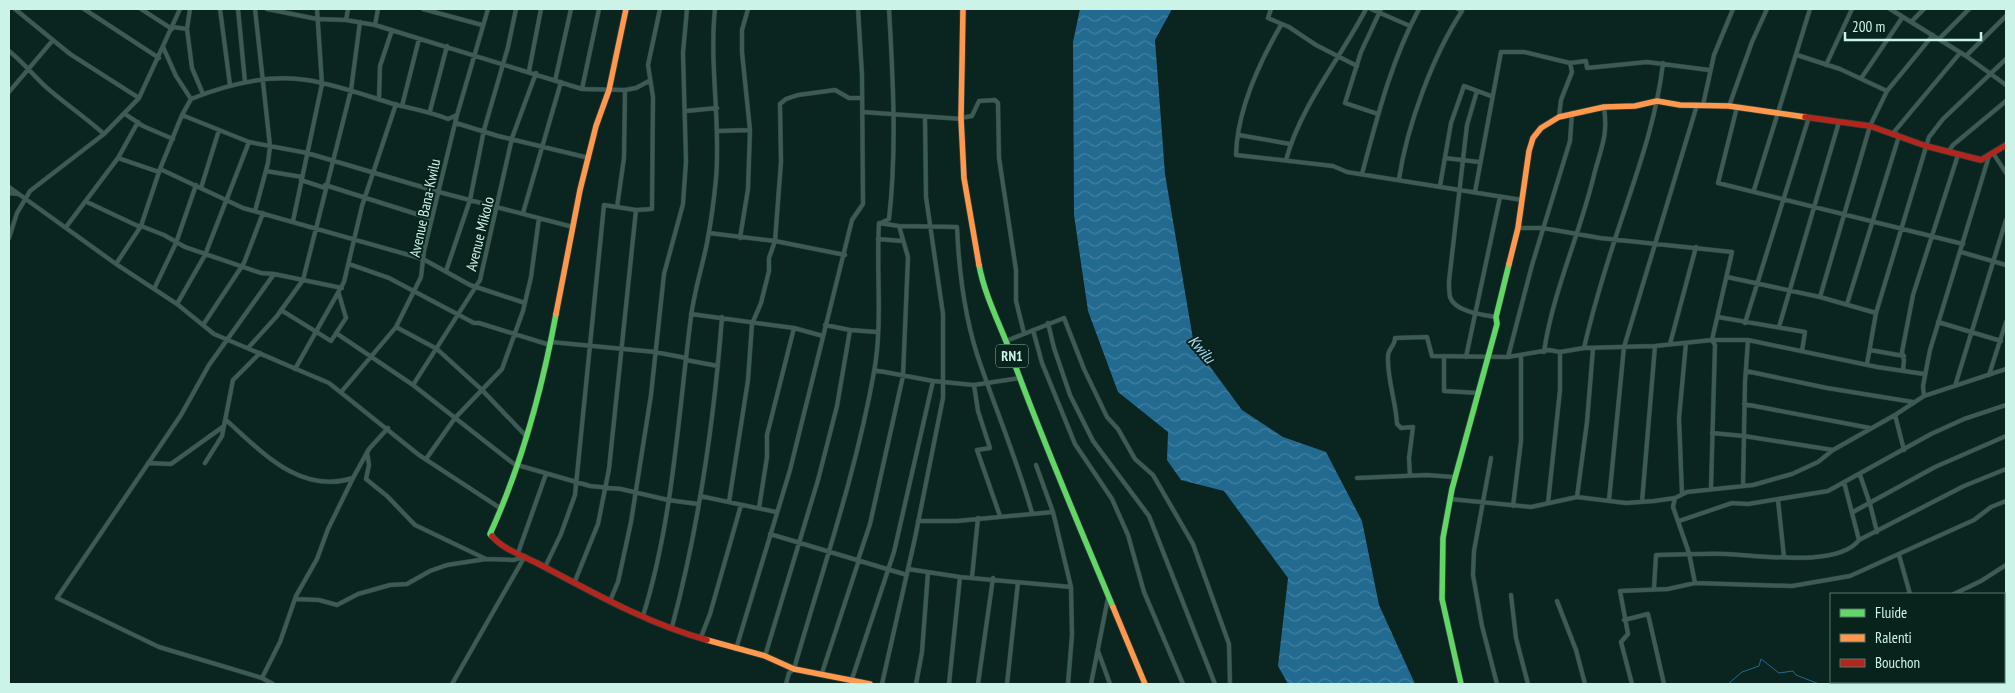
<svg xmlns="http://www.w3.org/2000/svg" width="2015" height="693" font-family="'PT Sans Narrow',sans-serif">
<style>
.water{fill:url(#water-waves)}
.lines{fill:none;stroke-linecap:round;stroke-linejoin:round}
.stream{stroke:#236a90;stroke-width:1}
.street-casing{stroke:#2b3f3b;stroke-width:5}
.fast-casing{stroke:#2b3f3b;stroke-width:7}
.slow-casing{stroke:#2b3f3b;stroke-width:7}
.jam-casing{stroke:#2b3f3b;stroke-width:7}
.street{stroke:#3d5b55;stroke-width:4}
.fast{stroke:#63d668;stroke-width:5.5}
.slow{stroke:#ff974d;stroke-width:5.5}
.jam{stroke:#b3261e;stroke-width:5.5}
.labels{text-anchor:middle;stroke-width:4;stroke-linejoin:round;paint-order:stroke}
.shield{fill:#08221c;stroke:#91b4ab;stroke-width:1}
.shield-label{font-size:14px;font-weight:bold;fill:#ccf3e8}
.street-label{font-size:15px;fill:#ccf3e8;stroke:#08221c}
.water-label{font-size:16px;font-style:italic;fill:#add9f5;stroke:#08221c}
</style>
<defs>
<pattern id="water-waves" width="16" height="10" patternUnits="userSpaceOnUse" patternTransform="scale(1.25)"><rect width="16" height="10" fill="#236a90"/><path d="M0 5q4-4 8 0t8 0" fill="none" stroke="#4280a0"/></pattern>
</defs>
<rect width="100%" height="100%" fill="#0a241f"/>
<path class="water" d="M1080,9H1172L1155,40L1165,174L1194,345L1242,410L1283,437L1326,452L1362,521L1379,605L1415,684H1288L1278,666L1288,578L1224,491L1181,480L1167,460L1168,432L1118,392L1088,311L1074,215L1073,42Z"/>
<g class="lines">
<path class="stream" d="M1990,682L1993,684
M1728,684L1742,672L1759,666L1761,659L1779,673L1793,671L1796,675L1819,684
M1874,684L1878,682"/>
<defs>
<path id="street" d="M15,9L70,54L139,98
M84,9L159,58
M141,9L172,29
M190,9L187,29L192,68L203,94
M220,9L230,85
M238,9L245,82
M267,9L317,19L346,20L375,25L582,89L625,90L636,88L649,81
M423,9L482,25
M1271,9L1268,18L1289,27L1316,45L1357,66
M1371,9L1410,26
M1890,9L1966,56L2006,85
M346,20L348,9
M1911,22L1924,9
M375,25L378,9
M1281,25C1259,63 1237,110 1236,155L1333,166L1347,172L1522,200
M173,27L187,29
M1939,39L1969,9
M163,47L176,76L191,99
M9,51C23,62 33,75 46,87C64,103 85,117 104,134
M1797,55L1840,69L1887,91
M1966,56L2006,16
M1826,65L1852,9
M529,71L541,9
M1862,77L1902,18
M555,81L571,9
M582,89L599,9
M1477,91L1467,125L1449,281C1449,286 1449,292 1450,297C1455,312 1483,315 1496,317
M9,92L53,40
M379,99L380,66L392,30
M1703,105L1714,55L1733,9
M402,106L419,39
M1729,106L1752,42L1767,9
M1737,107L1718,183L1963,244
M430,111L447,46
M686,111L717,108
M862,112L962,119
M125,114L143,126L173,139
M1378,114L1345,103L1361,52L1381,9
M182,115L249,142L307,153L439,192L573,227
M1559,117L1561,100L1572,72L1570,63
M961,118L972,116L979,101L995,100L998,103L999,158L1016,270V301L1024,333
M456,123L498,136L589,158
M718,131L750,130
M1239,135L1290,144
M1948,152L1953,145L2006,101
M1993,153L2006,173
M118,158L159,172
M1445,158L1479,162
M1286,160C1301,105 1340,59 1366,9
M160,169L243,208L423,259L470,285L525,303
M266,171L302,177
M1362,174C1377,118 1391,61 1419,9
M1399,179C1407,126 1433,55 1462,11L1458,9
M301,180L325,188
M325,185L432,219
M1440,186L1451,123L1464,86L1491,96
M9,187L116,264L177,304L214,334L329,383L419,455L500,508
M201,188L219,130
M1754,190L1810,9
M1475,192L1501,52H1524L1570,63L1586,61L1587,68L1647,62L1709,70
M9,193L18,194
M87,202L140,227
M617,207L624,158L625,90
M255,211L268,163L270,146L255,9
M523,213L561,82
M293,221L322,84L317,9
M879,223L899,226L957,227C959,273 965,322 981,366C998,415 1018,463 1032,513
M881,223L889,219C897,150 893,78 889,9
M141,226L164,235L185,247L261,273L274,274L342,288
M66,227L118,158L138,122
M1518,228H1543L1600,238L1732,252L1712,340L1715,345L1711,488
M709,233L775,241L845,255
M9,238L17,213L30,191L104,134L139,98L180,9
M740,238L748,189L750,130L742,52V30L748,9
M878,239L902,241
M1961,252L2006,265
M116,264L141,226L160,169L182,115L191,99C228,84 267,74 307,80C338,85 367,96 397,105C414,109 431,112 448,119L457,115
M349,264L389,278L474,323H479L550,345
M446,271L470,200L484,130L508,47L516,9
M1727,277L1820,297L1876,313
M154,289L176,243L196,185
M1820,297L1870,126L1887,91L1933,35
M177,304L205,255L249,142
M1847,304L1899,136L1894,132L1960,53
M281,310L331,341L346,318L339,294
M691,314L794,328L823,336
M1718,317L1805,332L1802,351
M1938,322L2001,341
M1048,323L1054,348L1070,395L1093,441L1149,516L1215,684
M1745,323L1809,117
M203,325L244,263L263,213
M825,325L850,330L877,332
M396,327L437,349L482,390L527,437
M1779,327L1839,122
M1033,330L1042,363L1075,444L1112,499L1128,535L1144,592L1183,684
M336,333L413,385L514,464L590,486L621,489L668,500L698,504
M1006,341L1064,318L1084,369L1107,417L1118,429L1135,459L1153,475L1193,544L1229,644L1230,684
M551,342L655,352L686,358
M1670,344L1696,247
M248,348L277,316L303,280L351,90L360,22
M1584,348C1595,300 1610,253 1626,206C1642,158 1657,114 1663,63
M1870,350L1904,356
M1544,352C1553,290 1581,232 1595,171C1602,146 1608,134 1604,107
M1444,356V391L1479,393
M1466,357L1500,197
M1508,357L1532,265L1570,141L1572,113
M686,360L718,366
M1867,364L1876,313L1929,137L1943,119L2006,59
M295,369L344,282L362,206L396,104
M874,370L933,381L974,385L1020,378
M1903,370L1904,360L1902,352L1913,295L1958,155
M1746,371L1827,388L1913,402
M1989,375L2006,322
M413,385L480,280L512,138L536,73
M974,385L978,411L990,448L977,450L1000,516
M1955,386L2006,220
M342,391L396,327L421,277L424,251L457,115L488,9
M1924,396L1923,386L1930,350L1989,156
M1744,404L1870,428
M1895,415L1904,450
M226,420C262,452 300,495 353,478
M1712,433L1744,436L1833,450
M367,452L369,465L366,479L387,496L415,525L486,559
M1491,458L1474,551L1473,575L1482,626L1497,684
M426,459L455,418L502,369L523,311L531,277L539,218
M148,463L171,464L224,426
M205,463L222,436L233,380L260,353
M1036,465L1053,512L1071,587L1072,635L1068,684
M1860,475L1870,504L1877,532
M1410,476L1409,458L1413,427L1401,428L1397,424C1396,402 1387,379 1388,356C1388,349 1395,346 1395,338L1427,337L1432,356L1508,357L1549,350L1560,352L1584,348L1655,346L1712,340H1748L1877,367L1924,374
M1357,478L1427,475L1453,477
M1844,482L1859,540
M1743,486L1745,382L1748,340
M1682,494L1679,418L1686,343
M700,496L776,512
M1577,497L1587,422L1593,349
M1675,498L1673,507L1689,553L1695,583
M1450,499L1531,507L1577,497L1626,503L1654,501L1675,498L1687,492L1753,485L1792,474L1818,462L1833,450L1895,415L1924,396L2006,369
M1609,500L1624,347L1697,105
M1778,500L1784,557
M729,502L748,380L752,324L761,303L769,271V258L775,241L781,162L780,104L786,99L798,95L835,90L849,98H861
M1642,502L1655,346
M1548,503L1560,390V352
M1513,506L1521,441V356
M759,508L767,457V435L794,328
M1853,512L1935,467L2006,436
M918,521H957L1053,512
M1679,521L1732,503L1748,504L1828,491L1931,434L1964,419L2006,405
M770,534L907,575
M518,553L546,474
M1899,555L1910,594
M858,560L870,524L903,376L908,257L899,226
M545,567L561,534L575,495L604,205L636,210L652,209L653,97L648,65L660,9
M908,569L960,577L1071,587
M972,577L978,518
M575,581L598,524L609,469L636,210
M1654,588L1656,555C1679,555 1703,553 1726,554C1758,555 1838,568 1859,540L1964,486L2006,469
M1954,594L1981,581L2006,565
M1511,595L1516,638L1528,684
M295,599L319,600L337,605L358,594L390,585L407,584L430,571L447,565L486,559L514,560L525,556
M610,601L618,582L631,522L651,395L664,274L683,204L686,161L683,53L687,9
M1557,601L1576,650L1585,684
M643,616C673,520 678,417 691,317C694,292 702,268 707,243C711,222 714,200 716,179C721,122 709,66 715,9
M1624,620L1648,614L1664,684
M672,627C699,526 714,421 722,317
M701,637L710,614L741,505
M736,649L790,470L852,220L863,204L862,75L858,9
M1098,651L1110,684
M765,656L818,480L837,406L850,330
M822,673L859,560
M262,678L280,642L296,596L317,559L328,529L353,478L369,449L388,428
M851,682L894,552L933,381
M273,684L262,678L159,647L57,598L181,415L209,365L274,274
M452,684L525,556
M786,684L789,673L794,669C822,571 856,473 874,372C883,323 876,272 879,223
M882,684L915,538L943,398V314L926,197L925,118
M916,684L922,652L928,572
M949,684L960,577
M978,684L993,578
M1007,684L1018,582
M1091,684L1108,598
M1632,684L1621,642L1628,634L1620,591L1668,589L1695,583L1792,586L1850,576L1974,520L1991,507L2006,501"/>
<path id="fast" d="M979,265C985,297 1000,324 1011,354C1042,440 1078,523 1113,607
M492,536L490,534C522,464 542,390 556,314
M1461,684L1442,599L1443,538L1452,489L1497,324L1496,317L1509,264"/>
<path id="slow" d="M963,9L961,118L964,178L979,265
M1509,264L1518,228L1529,151L1533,138L1541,128L1559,117L1604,107L1635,106L1657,101L1680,105L1729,106L1805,117
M556,314L580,190L596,126L609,90L626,9
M1113,607L1145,684
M707,640L765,656L794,669L870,684"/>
<path id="jam" d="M1805,117L1870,126L1926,146L1981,160L2006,145
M492,536C501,548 523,556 537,563C592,592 648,624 707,640"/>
</defs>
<use href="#street" class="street-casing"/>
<use href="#fast" class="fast-casing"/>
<use href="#slow" class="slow-casing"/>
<use href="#jam" class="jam-casing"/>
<use href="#street" class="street"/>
<use href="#fast" class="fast"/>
<use href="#slow" class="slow"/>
<use href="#jam" class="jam"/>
</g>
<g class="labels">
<rect class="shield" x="996" y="344.5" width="32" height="23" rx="4"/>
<g class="shield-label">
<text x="1012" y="361">RN1</text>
</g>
<g class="street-label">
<text transform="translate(425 208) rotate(-78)" y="5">Avenue Bana-Kwilu</text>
<text transform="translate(480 234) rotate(-76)" y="5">Avenue Mikolo</text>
</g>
<g class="water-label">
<text transform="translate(1202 349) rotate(49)" y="6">Kwilu</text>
</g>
</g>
<rect width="2015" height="693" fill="none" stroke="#ccf3e8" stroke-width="20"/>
<rect x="1830" y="593" width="175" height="90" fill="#08221c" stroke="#56766e"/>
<rect x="1840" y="609" width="25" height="8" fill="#63d668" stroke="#56766e"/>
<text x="1875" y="618" font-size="15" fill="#ccf3e8">Fluide</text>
<rect x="1840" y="634" width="25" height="8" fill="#ff974d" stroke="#56766e"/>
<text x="1875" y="643" font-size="15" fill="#ccf3e8">Ralenti</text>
<rect x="1840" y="659" width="25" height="8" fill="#b3261e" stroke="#56766e"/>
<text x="1875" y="668" font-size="15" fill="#ccf3e8">Bouchon</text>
<path d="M1845 32v8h136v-8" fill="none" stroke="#ccf3e8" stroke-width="2.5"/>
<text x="1852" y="32" font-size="15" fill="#ccf3e8" stroke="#08221c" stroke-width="4" paint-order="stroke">200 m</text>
</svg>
